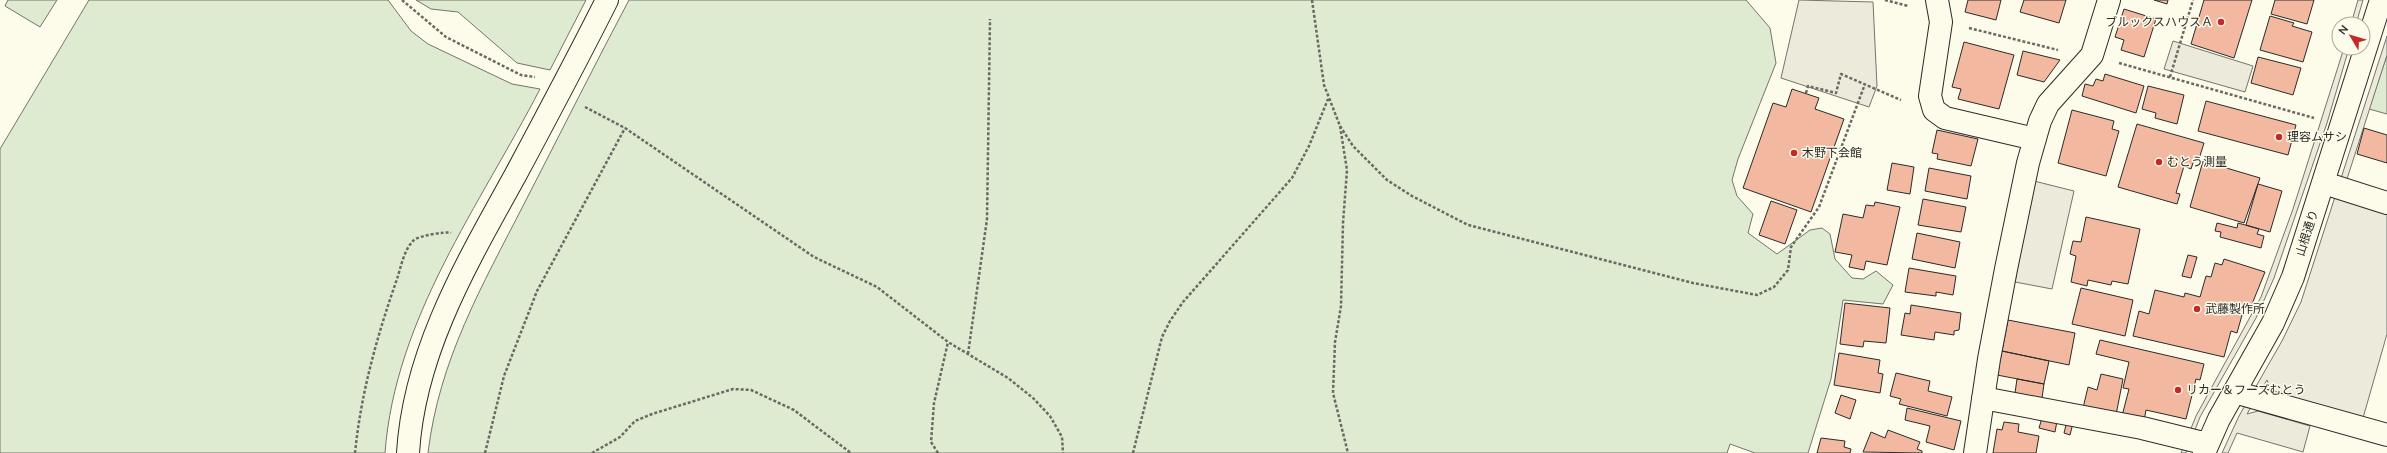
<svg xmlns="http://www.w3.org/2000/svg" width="2387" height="453" font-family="Mulish,'Noto Sans JP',sans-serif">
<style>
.green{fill:#deebd1;stroke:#74746e}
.parking{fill:#eceadb;stroke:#74746e}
.building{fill:#f2b8a0;stroke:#2b2b2b}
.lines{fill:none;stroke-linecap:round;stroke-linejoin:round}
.minor-casing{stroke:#2b2b2b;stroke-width:24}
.path{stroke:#6a6964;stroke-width:2.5;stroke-dasharray:3 2;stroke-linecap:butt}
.minor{stroke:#fdfbea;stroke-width:22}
.poi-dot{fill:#c62828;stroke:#fdfbea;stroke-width:1.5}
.labels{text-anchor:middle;stroke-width:3;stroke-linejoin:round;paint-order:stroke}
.poi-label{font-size:12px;fill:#2b2b2b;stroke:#fdfbea;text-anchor:start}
.street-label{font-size:12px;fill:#2b2b2b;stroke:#fdfbea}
</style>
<rect width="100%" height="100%" fill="#fdfbea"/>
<path class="green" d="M8,0H57L40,27L5,6Z
M89,0H388L411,31L428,44L512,84L540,89C480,205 395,318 385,453H0V149Z
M416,0H586L550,70L517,63L458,12L431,9Z
M629,0H1746L1770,28L1776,63L1738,159L1732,180L1737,196L1753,214L1748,233L1777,254L1810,230L1822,228L1830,234L1835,259L1852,278L1863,279L1876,271L1893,285L1883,304L1843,300L1831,379L1808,453H1755L1730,444L1727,453H428C439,360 482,286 524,204C559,136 593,68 629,0Z
M2387,55V114L2369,109Z"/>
<path class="parking" d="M1799,0L1873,2L1877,86L1869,107L1781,78Z
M2358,0H2363L2356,24H2351Z
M2387,36V55L2346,182L2387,211V334L2363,418L2272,393L2267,380L2247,414L2258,411L2310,426L2303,452L2237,433L2228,453H2222L2239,416L2282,341L2301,302Z
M2173,41L2253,66L2245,92L2164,69Z
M2344,48H2349L2327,123L2274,278L2256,318L2200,417L2186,453H2181L2196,416L2261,297L2293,209Z
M2034,181L2074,191L2052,289L2015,282Z"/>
<path class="building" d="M1968,0H2001L1996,20L1965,12Z
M2024,0H2066L2059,23L2020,12Z
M2154,0H2168L2167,4Z
M2204,0H2252L2234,58L2191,44Z
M2275,0H2314L2307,24L2271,14Z
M2124,9L2156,19L2144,57L2121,50L2124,40L2115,37Z
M2270,16L2294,23L2292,26L2312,32L2303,62L2260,50Z
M1964,42L2014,55L1999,109L1958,99L1961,89L1952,87Z
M2023,51L2060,60L2044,82L2017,75Z
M2258,57L2301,68L2293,95L2251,83Z
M2105,74L2144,86L2136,113L2082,96L2085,84L2093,86L2096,79L2103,81Z
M2148,86L2184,95L2177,124L2155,118L2156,113L2142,109Z
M1792,89L1819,98L1815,109L1844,119L1811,212L1743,188L1773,103L1786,107Z
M2206,101L2296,125L2288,155L2198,131Z
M2072,110L2114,121L2112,129L2119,131L2106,176L2058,163Z
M2137,124L2204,143L2199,159L2195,157L2191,169L2184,166L2176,193L2180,194L2177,204L2118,187Z
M2364,128L2387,135V163L2357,154Z
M1937,130L1978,139L1971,166L1937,159L1938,154L1932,153Z
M2203,161L2260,178L2244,223L2190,207Z
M1892,163L1914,167L1910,194L1887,190Z
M1929,168L1971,176L1967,199L1925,191Z
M2258,184L2282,191L2270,232L2246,225Z
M1923,199L1966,207L1961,232L1918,225Z
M1771,201L1797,210L1785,244L1759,235Z
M1875,202L1900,207L1887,265L1866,261L1864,270L1849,267L1852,255L1835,252L1843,214L1863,218L1866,205L1874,206Z
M2086,217L2140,229L2128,284L2112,281L2111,285L2088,280L2087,286L2071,282L2076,256L2070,254L2073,241L2081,242Z
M2217,223L2237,228L2238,223L2259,229L2257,234L2264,236L2261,248L2220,237L2221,232L2215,231Z
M1917,233L1960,242L1955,268L1912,259Z
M2188,255L2197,257L2191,278L2182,276Z
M2224,259L2265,272L2250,309L2244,308L2237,333L2231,331L2224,357L2133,336L2139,311L2149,314L2155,290L2184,297L2185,293L2200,297L2206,276L2211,277L2215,263L2222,265Z
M1909,268L1956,276L1953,295L1936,292V296L1905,292Z
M2081,288L2133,300L2125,336L2072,324Z
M1845,303L1890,308L1886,343L1864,341L1863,347L1840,344Z
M1911,305L1961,313L1959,330L1954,331V335L1935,332L1934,340L1901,335L1905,313L1910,314Z
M2008,320L2075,333L2069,365L2002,351Z
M2100,340L2204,364L2200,380L2196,379L2186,419L2146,410L2144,421L2122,416L2129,389L2123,388L2129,362L2096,354Z
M2002,351L2049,361L2044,384L1997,375Z
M1839,353L1880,360L1878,373L1883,374L1880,393L1834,385Z
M1896,373L1930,381L1928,391L1952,397L1947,416L1899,404L1901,399L1890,396Z
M2101,374L2123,379L2116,415L2083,408L2088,387L2097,390Z
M2017,379L2044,384L2042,398L2015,393Z
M1841,395L1856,400L1850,419L1835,413Z
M1907,408L1961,421L1954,450L1926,442L1930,426L1905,420Z
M2042,418L2057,421L2055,432L2039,428Z
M2067,421L2073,423L2070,435L2064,433Z
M2004,422L2019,424L2018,432L2039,436L2036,453H1993L1997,429L2002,430Z
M1888,430L1920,442L1917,449L1922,451V453L1863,452L1871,432L1885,438Z
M1821,438L1845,441L1844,447L1851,449L1850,453H1817Z"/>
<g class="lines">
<defs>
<path id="minor" d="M1937,0L1941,22L1930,96L1934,110L1945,118L2035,139
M2324,183L2387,203
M2234,392L2387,435
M1983,398L2142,428L2207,444
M408,453C414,351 468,261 516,174C547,116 578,58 607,0
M1975,453L1989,359L2006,269L2028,163L2040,121L2048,104L2092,55L2109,0
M2204,453L2219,419L2273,323L2293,277L2381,0"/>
</defs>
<use href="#minor" class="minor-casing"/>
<path class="path" d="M402,0L446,37L521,75L535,77
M1312,0L1324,85L1340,126L1347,170L1343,223L1341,306L1335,342L1333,393L1348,453
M1885,0L1908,6
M1969,28L2058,50
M2119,63L2314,118
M2170,77L2193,0
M1806,93L1808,86L1836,93L1841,74L1901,100
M585,107L625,128L814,257L877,287L948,342L1008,378L1033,398L1050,416L1062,437L1063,453
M1340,126L1353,146L1387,180L1412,196L1468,225L1693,283L1757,295L1774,287L1788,270L1791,247L1819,207L1865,84
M968,354L987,219L990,19
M355,453C361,393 377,336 397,279C401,267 404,249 414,240C418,236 446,231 451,233
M485,453L504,376L537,291L625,128
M592,453L620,437L635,421L652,414L733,389L751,390L794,410L851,453
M938,453L931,442L934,403L948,342
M1133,453L1162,337L1170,321L1183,302L1292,178L1309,146L1328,99"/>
<use href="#minor" class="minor"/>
</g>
<g class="poi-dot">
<circle cx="2221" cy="22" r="4"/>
<circle cx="2279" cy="137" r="4"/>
<circle cx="1794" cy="153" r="4"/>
<circle cx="2159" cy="162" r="4"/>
<circle cx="2197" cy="309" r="4"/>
<circle cx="2178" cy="390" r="4"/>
</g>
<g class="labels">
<g class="poi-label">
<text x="2213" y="26" text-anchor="end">ブルックスハウスＡ</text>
<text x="2287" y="141">理容ムサシ</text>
<text x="1802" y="157">木野下会館</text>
<text x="2167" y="166">むとう測量</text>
<text x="2205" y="313">武藤製作所</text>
<text x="2186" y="394">リカー＆フーズむとう</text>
</g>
<g class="street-label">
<text transform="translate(2307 233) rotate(-72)" y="4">山根通り</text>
</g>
</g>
<g transform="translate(2351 36) rotate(308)"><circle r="19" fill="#fdfbea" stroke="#a9a89e"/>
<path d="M0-3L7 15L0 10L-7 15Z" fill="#c62828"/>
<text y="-6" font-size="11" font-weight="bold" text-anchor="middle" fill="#2b2b2b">N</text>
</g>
</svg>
